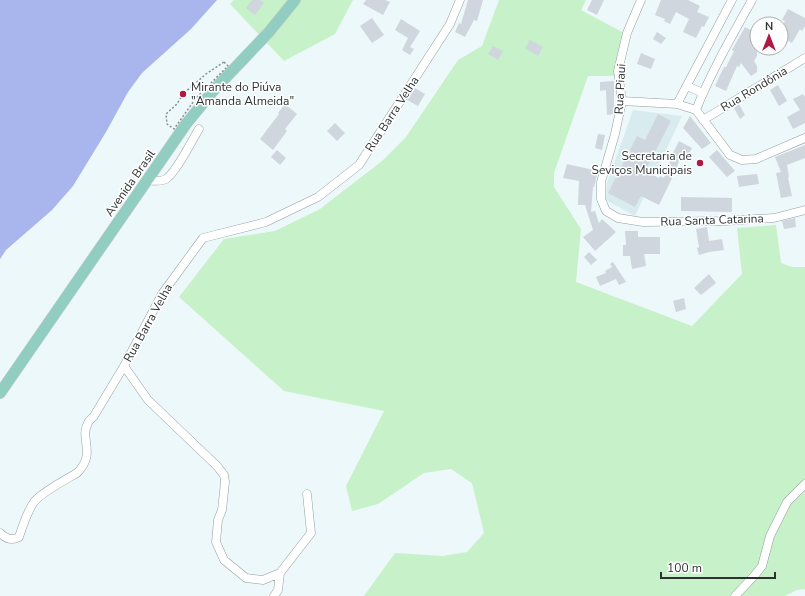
<svg xmlns="http://www.w3.org/2000/svg" width="805" height="596" font-family="'Nunito Sans',sans-serif">
<style>
.built{fill:#d8ecef}
.green{fill:#c7f1c8}
.water{fill:#a9b5ed}
.building{fill:#cfd6dd}
.lines{fill:none;stroke-linecap:round;stroke-linejoin:round}
.minor-casing{stroke:#949ea0;stroke-width:9}
.major-casing{stroke:#d1d2d2;stroke-width:12}
.path{stroke:#888f90;stroke-width:1.5;stroke-dasharray:2 2;stroke-linecap:butt}
.minor{stroke:#fff;stroke-width:8}
.major{stroke:#92cdc1;stroke-width:11}
.poi-dot{fill:#ae1a44;stroke:#fff;stroke-width:1.5}
.labels{text-anchor:middle;stroke-width:3;stroke-linejoin:round;paint-order:stroke}
.poi-label{font-size:12px;fill:#2d3132;stroke:#fff;text-anchor:start}
.street-label{font-size:12px;fill:#2d3132;stroke:#fff}
</style>
<rect width="100%" height="100%" fill="#edf8fa"/>
<path class="built" d="M633,110L682,116L635,216L606,200L607,183Z"/>
<path class="green" d="M234,0H353L335,34L284,61L230,4Z
M499,0H586L581,10L624,33L616,76H588L554,173V187L581,229L576,282L692,326L742,274L737,228L776,225L781,263L792,267H805V589L797,590L785,596H364L395,553L443,556L467,552L484,533L472,483L451,469L424,473L378,504L352,511L346,486L384,411L284,391L179,297L224,239L275,231L320,209L382,161L406,137L458,60L482,46Z"/>
<path class="water" d="M0,0H217L191,29L142,73L128,92L106,132L73,186L52,210L6,250L0,259Z"/>
<path class="building" d="M252,0H260L264,3L255,15L246,8Z
M366,0H385L390,2L383,15L363,4Z
M468,0H483L477,21L474,20L465,37L455,32L459,23L461,24Z
M592,0H604L597,15L587,10Z
M661,0H688L700,6L697,12L709,17L704,27L702,26L696,38L683,32L689,19L676,12L670,24L664,21L665,19L655,15Z
M788,9L805,18V26L802,31L800,29L792,43L781,37V28L785,21L782,20Z
M372,18L384,35L372,43L360,26Z
M401,19L420,31L410,47L414,49L410,55L402,50L408,38L395,30Z
M745,27L757,33V56L754,61L757,66V72L751,76L741,63L739,67L737,66L726,91L715,86L724,67H726L734,51L732,50Z
M657,32L666,38L661,44L653,39Z
M530,40L543,47L538,56L525,48Z
M493,46L503,51L498,60L488,54Z
M641,53L655,59L651,69L637,64Z
M614,81V114L607,115L606,90L600,91V82Z
M778,85L787,101L779,106L770,90Z
M415,88L425,94L418,106L407,100Z
M803,94L805,97V123L793,129L787,117L800,110L793,99Z
M285,104L297,114L285,129L287,131L273,150L260,139L279,114L278,113Z
M739,104L745,115L740,119L734,108Z
M658,114L671,121L645,171L659,178L660,176L664,178L673,153L679,141L692,148L686,159L681,156L675,172L659,205L641,196L635,207L608,193L637,136L645,140Z
M690,116L711,143L702,149L683,128Z
M335,123L345,133L337,141L327,131Z
M598,134L605,135L602,150L595,148Z
M805,145V158L787,165L789,177L788,178L792,196L781,198L776,173L781,172L775,157Z
M277,150L286,158L280,165L271,157Z
M717,150L735,171L727,177L709,157Z
M567,164L598,171L594,187H593L591,212L595,211L599,223L602,219L616,232L595,251L583,237L593,230L585,205H578L579,181L563,178Z
M757,174L759,184L739,187L737,176Z
M681,197L732,198V212L681,211Z
M795,218L796,227L784,229L782,221Z
M707,227L709,241L722,239L724,250L709,252L699,255L697,248L699,247L696,229Z
M625,231H638V237H660V254H644L646,266L632,269L630,256H623V245H626Z
M589,252L597,260L591,265L584,257Z
M613,262L626,282L619,285L616,279L600,286L596,277L606,273L605,271L612,267L610,264Z
M709,274L716,283L701,295L694,288Z
M684,298L686,309L676,312L673,301Z"/>
<g class="lines">
<defs>
<path id="minor" d="M641,0L627,33L618,71L622,101L615,134L601,182V199L606,211L618,218L643,222L725,221L774,218L805,210
M687,86L703,93
M622,101L677,104L696,110L730,155L742,160L756,159L805,138
M677,104L732,0
M696,110C711,72 732,36 752,0
M703,120L805,58
M148,180C154,181 161,182 166,179C176,173 192,140 199,129
M307,494L311,533L280,573L263,580L246,578L224,560L216,542L218,520L222,510L225,482L224,475L217,466L148,400L124,366L162,294L203,238L266,222L318,197L359,165L450,24L460,0
M0,533C6,539 12,541 19,537C23,525 27,512 34,502C42,492 65,480 77,473C97,453 79,439 88,423C89,420 93,418 94,416L124,366
M274,596L278,590L280,573
M735,596L754,576L762,566L770,536L787,502L805,484"/>
<path id="major" d="M0,393L186,124L213,91L269,32L295,0"/>
</defs>
<use href="#minor" class="minor-casing"/>
<use href="#major" class="major-casing"/>
<path class="path" d="M224,62L228,66L196,98L174,129L167,124L166,114L177,104L183,94L206,74Z"/>
<use href="#minor" class="minor"/>
<use href="#major" class="major"/>
</g>
<g class="poi-dot">
<circle cx="183" cy="94" r="4"/>
<circle cx="700" cy="163" r="4"/>
</g>
<g class="labels">
<g class="poi-label">
<text x="191" y="91">Mirante do Piúva<tspan x="191" dy="14">"Amanda Almeida"</tspan></text>
<text x="692" y="160" text-anchor="end">Secretaria de<tspan x="692" dy="14">Seviços Municipais</tspan></text>
</g>
<g class="street-label">
<text transform="translate(620 89) rotate(-87)" y="4">Rua Piaui</text>
<text transform="translate(754 89) rotate(-31)" y="4">Rua Rondônia</text>
<text transform="translate(392 114) rotate(-57)" y="4">Rua Barra Velha</text>
<text transform="translate(130 183) rotate(-55)" y="4">Avenida Brasil</text>
<text transform="translate(712 220) rotate(-2)" y="4">Rua Santa Catarina</text>
<text transform="translate(148 323) rotate(-61)" y="4">Rua Barra Velha</text>
</g>
</g>
<g transform="translate(769 36)"><circle r="19" fill="#ffffff" stroke="#abadad"/>
<path d="M0-3L7 15L0 10L-7 15Z" fill="#ae1a44"/>
<text y="-6" font-size="11" font-weight="bold" text-anchor="middle" fill="#2d3132">N</text>
</g>
<path d="M661 572v6h114v-6" fill="none" stroke="#2d3132" stroke-width="2"/>
<text x="667" y="572" font-size="12" fill="#2d3132" stroke="#ffffff" stroke-width="3" paint-order="stroke">100 m</text>
</svg>
